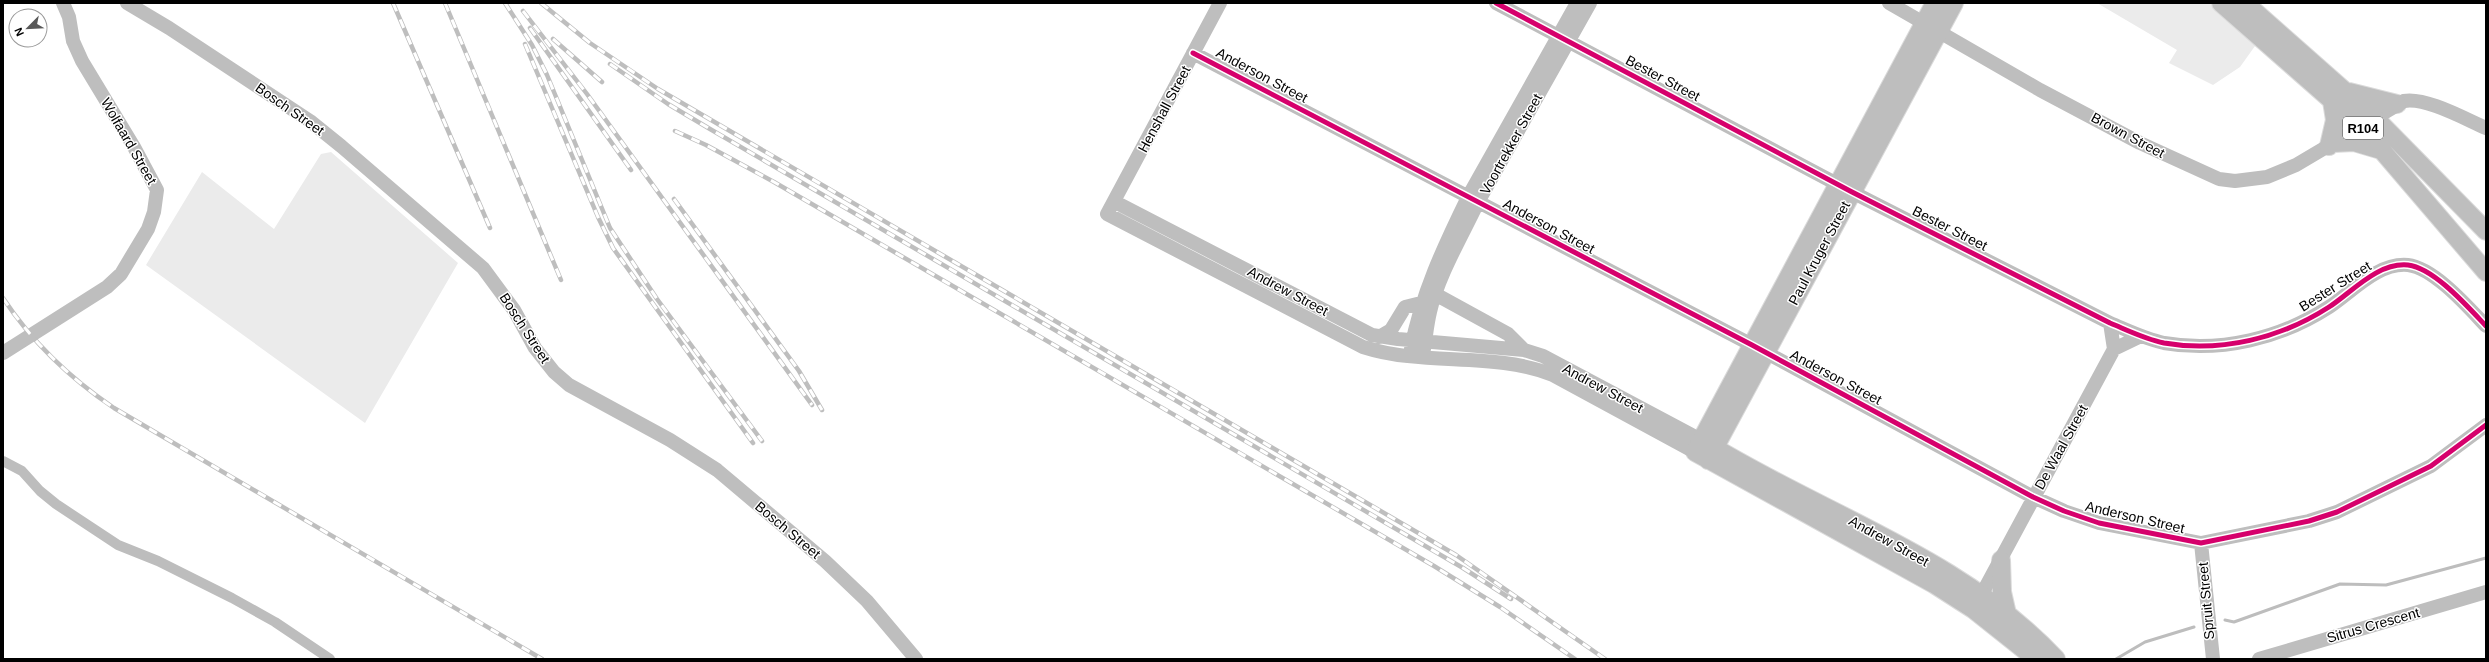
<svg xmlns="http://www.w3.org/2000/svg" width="2489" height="662" font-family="Helvetica,sans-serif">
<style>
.green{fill:#ebebeb}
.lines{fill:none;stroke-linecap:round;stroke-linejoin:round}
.stream{stroke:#bdbdbd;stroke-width:3}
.canal{stroke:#bdbdbd;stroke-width:10}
.major-casing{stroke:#dbdbdb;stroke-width:20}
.minor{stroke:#bebebe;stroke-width:14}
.major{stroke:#bebebe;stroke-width:18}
.rail-casing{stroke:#bebebe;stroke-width:4.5}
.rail{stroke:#fff;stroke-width:3;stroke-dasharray:9;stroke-linecap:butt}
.cycleway-casing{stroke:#fff;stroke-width:8}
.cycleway{stroke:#d6006c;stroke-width:5}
.labels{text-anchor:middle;stroke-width:3;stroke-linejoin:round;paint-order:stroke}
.shield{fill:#fff;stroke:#4c4c4c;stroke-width:1}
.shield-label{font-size:13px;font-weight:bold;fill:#000}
.street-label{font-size:14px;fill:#000;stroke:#fff}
</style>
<rect width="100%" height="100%" fill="#fff"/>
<path class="green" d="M2097,3H2218L2260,39L2240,67L2213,85L2169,63L2177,50Z
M331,152L458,263L365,423L146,265L202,172L274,229L321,154Z"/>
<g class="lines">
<path class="stream" d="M2225,620L2234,622L2340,584L2386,585L2486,558
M2116,659L2145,642L2194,627"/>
<path class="canal" d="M3,461L22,471L40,491L56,504L118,545L158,561L232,598L275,622L330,659"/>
<defs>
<path id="major" d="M1935,3L1695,452L1934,584L1973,609L2036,659
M2221,3L2361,126L2486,272
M2245,3L2374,117L2486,231
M2349,92L2397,104
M2333,143L2354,142L2381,150
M2329,146L2335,120L2332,101
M1705,442C1821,514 1961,557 2056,659
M1708,460L1954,3
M2001,560L2002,592L2007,614"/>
</defs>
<use href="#major" class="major-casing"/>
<path class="minor" d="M127,3L169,28L310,121L341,146L483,268L514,310L535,348L554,372L569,385L670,440L717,470L825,561L867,601L916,659
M1220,3L1107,214L1363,347C1425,367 1493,351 1553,375L1695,452
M1496,3L1852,192L2110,323C2127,330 2145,339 2164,343C2221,353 2281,338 2329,307C2352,292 2378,262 2408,265C2434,268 2468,307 2486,326
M1889,3L2040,90L2140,143L2219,179L2235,181L2267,177L2296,165L2404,101C2426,97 2465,119 2486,128
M1193,53L1752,345L2033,497L2064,511L2099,523L2201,543L2309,521L2337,512L2431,466L2486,425
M1115,202L1372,335L1398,339L1524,350L1543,356L1701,440
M1435,294L1508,334L1524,350
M1379,337L1391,330L1405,307L1421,303
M1411,349C1421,295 1444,246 1468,197L1577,3
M1424,349C1426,337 1427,324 1430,312C1438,276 1462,236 1478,202L1590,3
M2114,349L2141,336
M3,353L107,287L121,274L148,229L154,212L157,190L134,147L82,61L73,41L69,17L63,3
M2201,543L2213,659
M1977,603L2114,349L2110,323
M2259,659L2486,592"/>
<use href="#major" class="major"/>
<defs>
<path id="rail" d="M393,3L490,228
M445,3L561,280
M505,3L532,45L547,75L610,228L657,299L762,441
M541,3L590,43L658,89L1456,555L1605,659
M523,11L587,94L812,405
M530,28L631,170
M553,39L602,82
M525,44L598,217L613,248L753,443
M610,64L668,104L710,129L1463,568L1511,599
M675,131L706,145L774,182L1434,566L1500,607L1575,659
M674,199L799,371L822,410
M3,298C32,342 71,379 114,408L542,659"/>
</defs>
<use href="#rail" class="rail-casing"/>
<use href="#rail" class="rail"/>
<defs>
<path id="cycleway" d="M1496,3L1852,192L2110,323C2127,330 2145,339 2164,343C2221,353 2281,338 2329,307C2352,292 2378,262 2408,265C2434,268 2468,307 2486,326
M1193,53L1752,345L2033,497L2064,511L2099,523L2201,543L2309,521L2337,512L2431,466L2486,425"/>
</defs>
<use href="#cycleway" class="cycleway-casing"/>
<use href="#cycleway" class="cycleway"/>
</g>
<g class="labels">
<rect class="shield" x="2343" y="117" width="40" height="22" rx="3"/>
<g class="shield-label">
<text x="2363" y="133">R104</text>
</g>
<g class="street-label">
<text transform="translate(1262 75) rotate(28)" y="5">Anderson Street</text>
<text transform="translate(1663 78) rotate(28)" y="5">Bester Street</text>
<text transform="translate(290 109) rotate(35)" y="5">Bosch Street</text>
<text transform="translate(1164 109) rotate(-62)" y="5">Henshall Street</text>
<text transform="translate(2128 135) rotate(28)" y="5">Brown Street</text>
<text transform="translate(129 141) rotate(60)" y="5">Wolfaard Street</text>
<text transform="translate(1511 144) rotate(-61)" y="5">Voortrekker Street</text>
<text transform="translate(1549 226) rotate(28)" y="5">Anderson Street</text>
<text transform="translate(1950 228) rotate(27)" y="5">Bester Street</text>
<text transform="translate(1819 253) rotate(-62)" y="5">Paul Kruger Street</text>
<text transform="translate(2335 286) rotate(-32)" y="5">Bester Street</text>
<text transform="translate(1288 291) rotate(28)" y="5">Andrew Street</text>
<text transform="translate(525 328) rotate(57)" y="5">Bosch Street</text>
<text transform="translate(1836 377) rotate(28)" y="5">Anderson Street</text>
<text transform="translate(1603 388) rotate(28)" y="5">Andrew Street</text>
<text transform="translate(2061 447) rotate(-61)" y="5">De Waal Street</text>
<text transform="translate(2135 517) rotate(13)" y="5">Anderson Street</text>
<text transform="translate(788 530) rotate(40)" y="5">Bosch Street</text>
<text transform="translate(1889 541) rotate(29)" y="5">Andrew Street</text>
<text transform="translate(2206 601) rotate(-95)" y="5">Spruit Street</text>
<text transform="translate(2373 625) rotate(-16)" y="5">Sitrus Crescent</text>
</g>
</g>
<rect width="2489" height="662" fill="none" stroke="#000000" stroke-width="8"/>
<g transform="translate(28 28) rotate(246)"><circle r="19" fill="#ffffff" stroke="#999999"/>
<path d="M0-3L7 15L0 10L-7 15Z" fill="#595959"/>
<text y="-6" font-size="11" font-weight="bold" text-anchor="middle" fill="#000000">N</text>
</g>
</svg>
